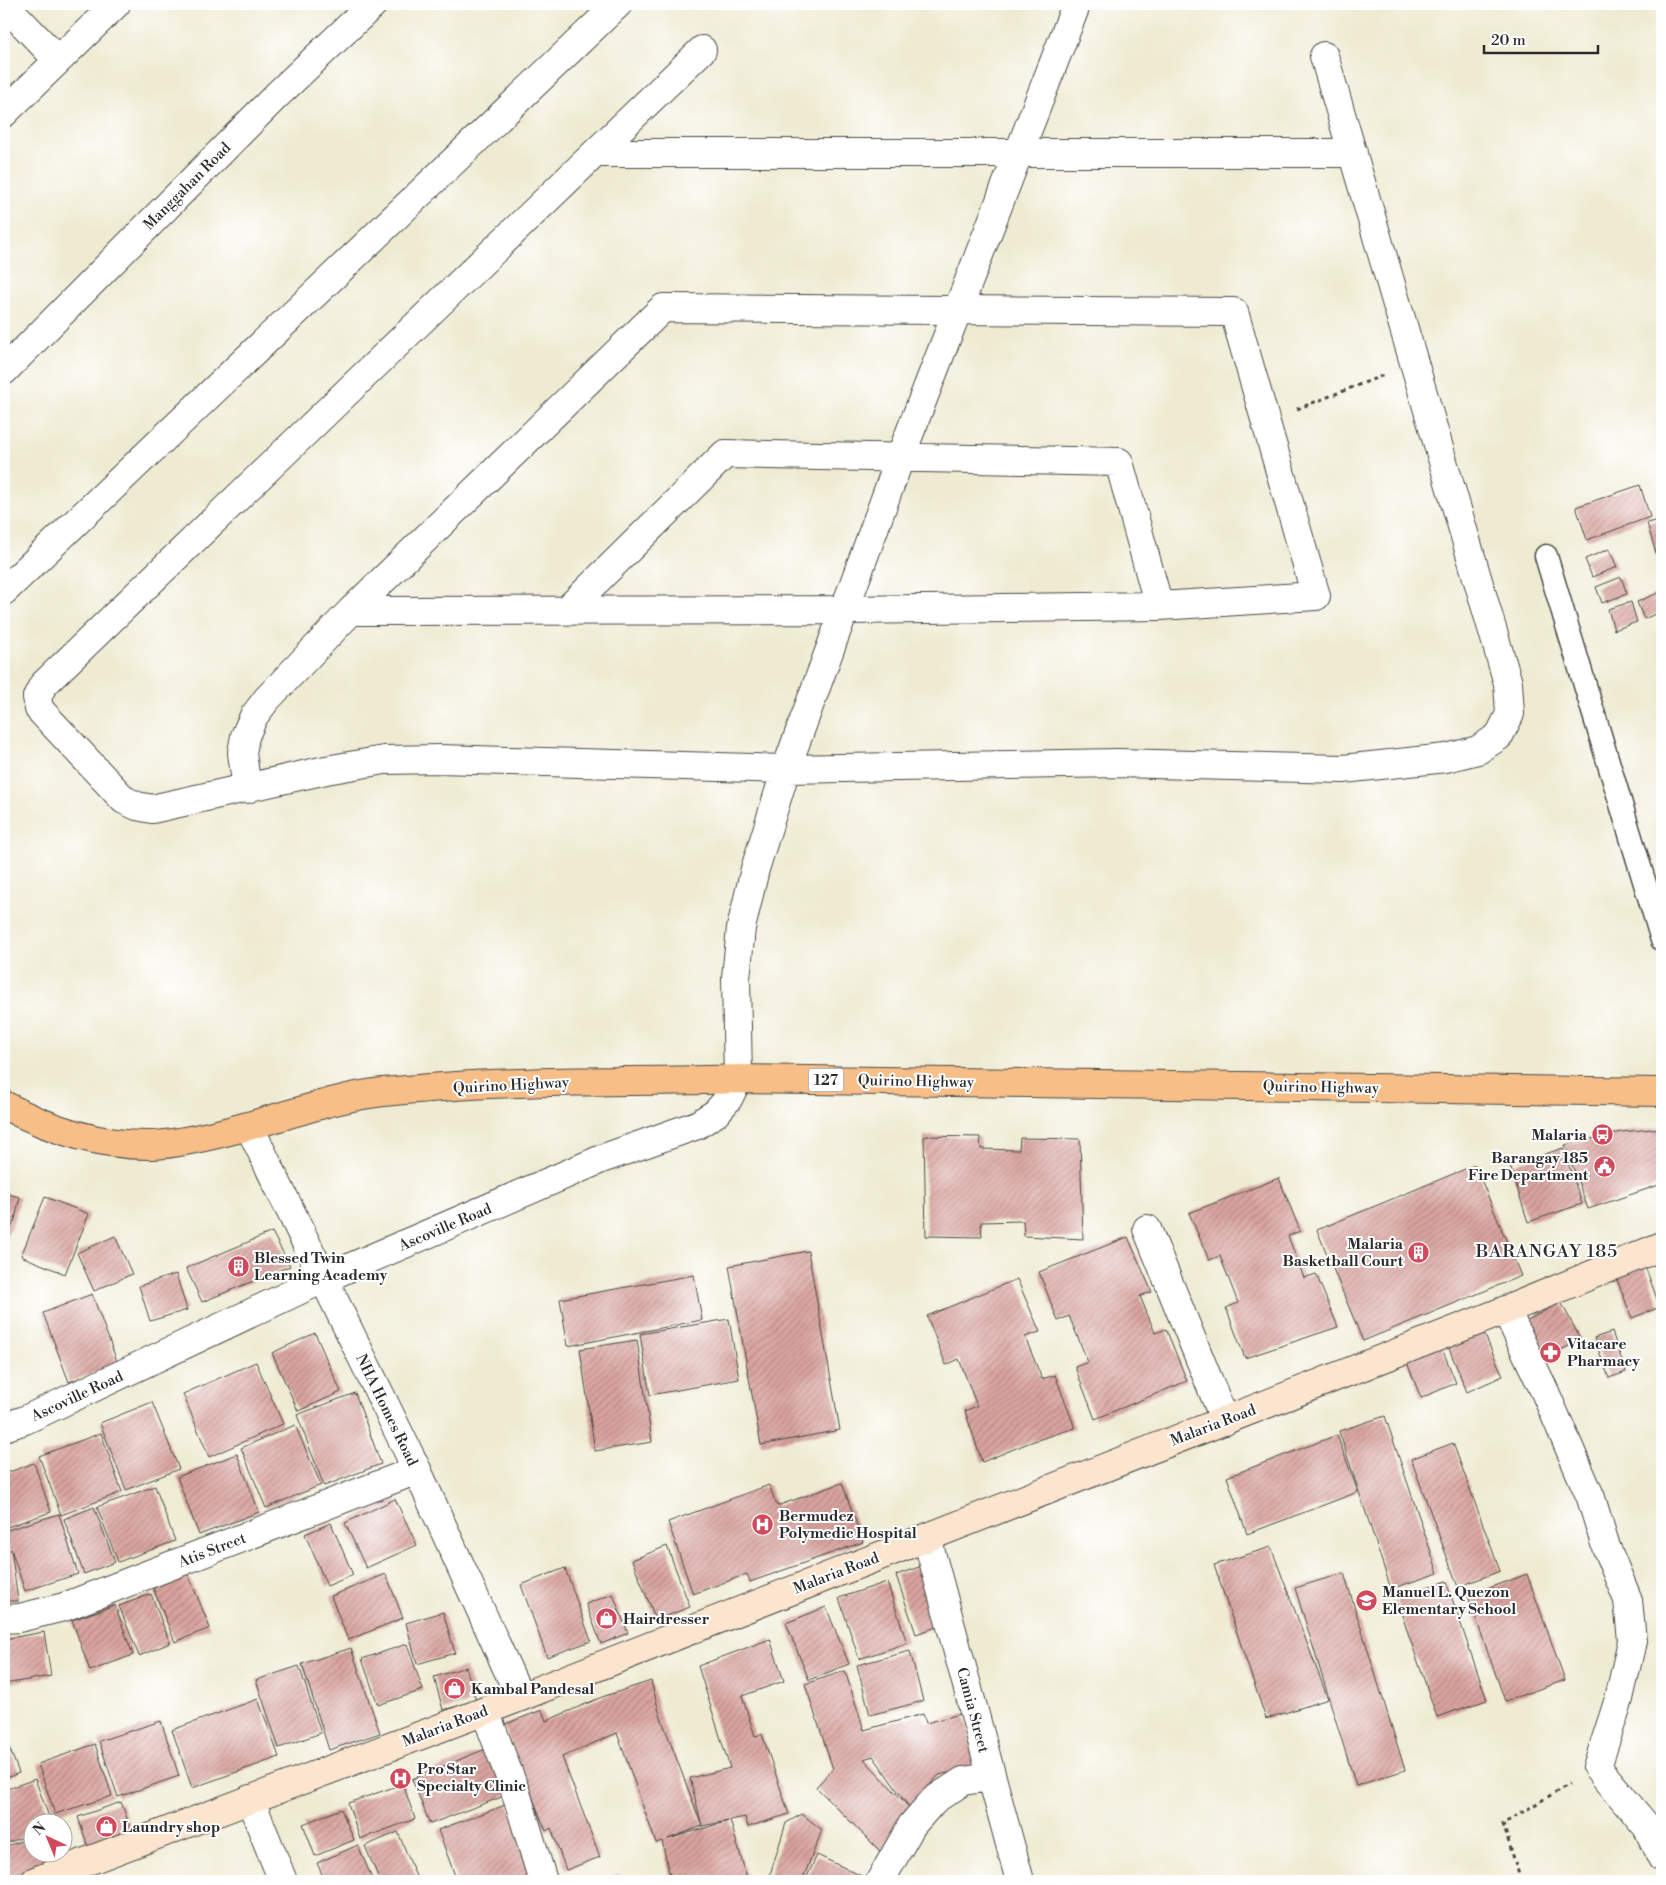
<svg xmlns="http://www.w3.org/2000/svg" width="1666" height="1885" font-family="'Libre Bodoni',serif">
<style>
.building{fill:url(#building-hatch);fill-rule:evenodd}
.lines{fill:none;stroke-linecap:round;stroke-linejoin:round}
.service-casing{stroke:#484844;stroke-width:25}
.minor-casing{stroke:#484844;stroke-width:30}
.tertiary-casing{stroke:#484844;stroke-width:30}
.secondary-casing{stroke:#484844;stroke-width:30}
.primary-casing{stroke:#484844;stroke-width:30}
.path{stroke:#484844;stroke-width:3;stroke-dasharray:4 4;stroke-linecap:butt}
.service{stroke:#fff;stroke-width:22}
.minor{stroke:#fff;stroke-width:28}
.tertiary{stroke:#fff;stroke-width:28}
.secondary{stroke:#fce5cf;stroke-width:28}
.primary{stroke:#f7be88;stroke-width:28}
.labels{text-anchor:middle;stroke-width:4;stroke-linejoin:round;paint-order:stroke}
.shield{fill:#fff;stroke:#6b6b6b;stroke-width:1}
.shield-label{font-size:14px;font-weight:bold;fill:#2b2b2b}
.street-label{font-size:15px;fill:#2b2b2b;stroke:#fff}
.poi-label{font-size:15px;font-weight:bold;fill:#2b2b2b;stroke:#fff;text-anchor:start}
.quarter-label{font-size:18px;letter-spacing:1px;fill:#2b2b2b;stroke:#fff}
</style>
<defs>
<pattern id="building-hatch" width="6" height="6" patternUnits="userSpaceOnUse" patternTransform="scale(1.25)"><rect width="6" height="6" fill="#daa49f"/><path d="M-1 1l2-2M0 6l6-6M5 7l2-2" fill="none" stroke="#b18682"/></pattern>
</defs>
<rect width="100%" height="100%" fill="#fff"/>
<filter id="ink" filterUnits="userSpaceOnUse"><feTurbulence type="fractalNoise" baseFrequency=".02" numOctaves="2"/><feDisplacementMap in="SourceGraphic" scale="10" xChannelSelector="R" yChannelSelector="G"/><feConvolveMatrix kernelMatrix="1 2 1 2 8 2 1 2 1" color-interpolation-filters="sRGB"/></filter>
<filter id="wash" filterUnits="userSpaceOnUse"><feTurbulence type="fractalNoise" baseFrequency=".0096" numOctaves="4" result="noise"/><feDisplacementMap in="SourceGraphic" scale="20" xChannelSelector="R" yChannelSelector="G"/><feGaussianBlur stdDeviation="1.12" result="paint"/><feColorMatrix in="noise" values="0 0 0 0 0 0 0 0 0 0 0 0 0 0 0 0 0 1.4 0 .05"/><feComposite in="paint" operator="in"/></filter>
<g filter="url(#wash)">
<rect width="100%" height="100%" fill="#efebd3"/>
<g id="blocks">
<path class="building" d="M1640,485L1650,517L1587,540L1576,507Z
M1662,519V567H1660L1647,523Z
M1609,549L1617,567L1592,577L1585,559Z
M1621,577L1627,594L1602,603L1596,587Z
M1660,592L1662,598V611L1644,619L1637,602Z
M1631,602L1637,622L1614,630L1608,609Z
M1662,1128V1184L1588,1209L1565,1145L1621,1132Z
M924,1136L980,1137L981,1149L1019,1150L1020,1138L1080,1139L1083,1239L1024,1236L1023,1221L981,1222L982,1237L926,1236Z
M1563,1148L1582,1204L1528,1222L1510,1166Z
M1475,1165L1521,1276L1363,1341L1317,1230Z
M1279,1178L1300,1231L1288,1236L1304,1278L1316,1274L1338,1327L1245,1358L1226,1308L1238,1303L1220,1256L1209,1260L1189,1213Z
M4,1193L20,1197L15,1219L4,1243Z
M45,1197L89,1214L65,1274L21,1256Z
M272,1232L290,1266L202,1302L186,1268Z
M115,1236L132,1274L94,1291L77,1253Z
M1128,1237L1152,1292L1140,1296L1155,1333L1166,1329L1187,1381L1095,1419L1075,1367L1088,1362L1069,1316L1058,1321L1039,1272Z
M808,1251L840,1430L761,1445L729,1266Z
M1645,1266L1660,1307L1632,1318L1616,1277Z
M176,1274L187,1310L150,1321L139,1286Z
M694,1275L702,1320L568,1346L560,1299Z
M1017,1279L1040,1332L1025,1337L1042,1379L1055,1375L1075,1428L1031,1442L982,1462L965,1411L977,1406L959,1359L946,1365L927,1316Z
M92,1294L118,1364L69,1382L43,1313Z
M1561,1302L1581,1340L1543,1359L1524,1322Z
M729,1319L739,1379L650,1395L640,1334Z
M1483,1331L1503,1376L1467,1392L1448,1346Z
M1612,1332L1626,1372L1609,1378L1594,1338Z
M315,1333L341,1392L298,1411L272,1353Z
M637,1340L652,1442L595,1451L580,1349Z
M1441,1346L1456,1383L1421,1398L1406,1360Z
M256,1362L283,1424L209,1457L183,1394Z
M355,1393L381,1464L324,1486L297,1415Z
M152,1402L179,1469L126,1490L100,1423Z
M1385,1416L1438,1573L1391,1589L1339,1431Z
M295,1425L321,1485L266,1508L241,1448Z
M101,1433L122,1492L61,1515L39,1456Z
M1337,1435L1358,1492L1247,1534L1227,1477Z
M1453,1443L1500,1571L1458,1587L1411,1459Z
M237,1454L259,1512L199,1535L177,1477Z
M34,1463L51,1512L4,1528V1474Z
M842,1483L863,1542L750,1582L747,1574L693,1594L668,1522L769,1485L777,1506Z
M155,1486L175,1541L118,1562L97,1507Z
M395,1499L417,1545L366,1568L345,1523Z
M94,1507L115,1562L84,1574L64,1519Z
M59,1514L78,1574L25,1591L11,1549L18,1601H4V1531Z
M331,1523L353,1575L327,1586L305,1534Z
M667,1546L690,1607L656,1620L632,1560Z
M1271,1547L1328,1699L1266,1719L1214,1565Z
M922,1566L942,1625L916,1634L896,1575Z
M565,1568L591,1641L547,1657L521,1585Z
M1344,1573L1405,1770L1356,1786L1295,1588Z
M188,1574L210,1628L175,1642L153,1588Z
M386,1574L403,1618L348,1640L331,1596Z
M1527,1574L1565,1680L1505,1701L1468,1596Z
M1446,1581L1487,1700L1437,1717L1396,1598Z
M887,1582L907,1643L859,1659L839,1598Z
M151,1594L170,1643L139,1656L119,1606Z
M613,1594L628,1633L601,1644L586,1604Z
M115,1605L133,1655L90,1671L72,1620Z
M826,1607L849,1664L809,1680L786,1623Z
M443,1612L455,1653L417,1664L406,1623Z
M44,1632L51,1676L4,1684V1639Z
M770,1639L784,1681L742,1696L755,1736L762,1734L789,1814L748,1827L745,1817L730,1820L748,1881H682L680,1877L671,1881L662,1841L656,1843L617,1733L562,1757L600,1857L566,1870L551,1828L546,1831L503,1725L542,1710L546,1721L602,1697L651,1681L660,1715L702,1826L668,1839L728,1821L702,1826L690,1778L730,1768L698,1666Z
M407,1644L423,1690L378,1705L362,1659Z
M351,1648L380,1733L329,1750L302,1664Z
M910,1651L923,1701L870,1715L857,1665Z
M299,1666L321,1733L279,1748L256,1680Z
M466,1667L476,1701L443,1710L434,1677Z
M845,1671L864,1730L923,1714L926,1723L964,1713L977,1766L939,1775L909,1807L912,1810L881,1852L816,1787L833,1769L805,1684ZM873,1756L909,1807L864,1759Z
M258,1699L279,1757L192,1788L172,1730Z
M161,1721L179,1776L118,1797L99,1741Z
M4,1734L19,1773L4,1779Z
M95,1744L112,1796L55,1814L38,1764Z
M488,1748L507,1795L430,1824L412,1779Z
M35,1779L51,1822H32V1834L4,1844V1790Z
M403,1784L415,1819L360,1839L348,1803Z
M121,1802L134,1837L90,1853L78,1817Z
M508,1804L536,1877L523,1881H457L438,1830Z
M341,1809L354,1840L315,1856L303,1824Z
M802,1814L822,1830L802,1881H768L786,1823Z
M398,1832L418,1881H380L365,1846Z
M32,1837V1852H62L63,1840L71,1863L20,1881H8L4,1869V1847Z
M358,1845L373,1881H325L317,1863Z
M817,1855L864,1877L862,1881H805Z
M619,1874L622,1881H594Z"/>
</g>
</g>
<g filter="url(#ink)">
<use href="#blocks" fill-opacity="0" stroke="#484844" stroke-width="1"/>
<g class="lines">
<defs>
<path id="service" d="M1546,556L1662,940"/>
<path id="minor" d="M4,4L58,60
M702,50L43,685L37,697L39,709L124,800L137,806L152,809L326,770L384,760L440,759L786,769L1118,763L1343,769L1446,758L1478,750L1499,736L1510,714L1508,683L1324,56
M4,113L116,4
M597,153H1353
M4,371L277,95L373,4
M4,591L618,4
M567,610L725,454L1119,462L1159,606
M247,789L242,753L245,736L254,716L267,699L351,611L663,308L1234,312L1316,596L1159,606L845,610L351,611
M1147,1229L1225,1421
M1506,1310L1545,1392L1591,1498L1606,1547L1628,1600L1632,1641L1619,1699L1597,1767L1647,1827L1662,1858
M4,1427L25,1420L323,1279L604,1158L697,1125L716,1113L728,1099L738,1079L736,978L741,928L755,869L786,769L900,458L1075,8
M927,1538L1020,1881
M4,1619L19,1618L64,1607L417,1470
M485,1711L517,1796L543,1881
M250,1799L283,1881
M880,1881L912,1825L934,1800L963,1781L991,1777"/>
<path id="tertiary" d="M249,1126L417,1470L520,1697"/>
<path id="secondary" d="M35,1881L485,1711L1506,1310L1662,1246"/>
<path id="primary" d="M4,1105C49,1129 100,1146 152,1145C181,1144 219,1134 248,1126C293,1114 337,1097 383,1092C428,1088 474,1084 519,1083C592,1080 665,1082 738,1079L1662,1092"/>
</defs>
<use href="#service" class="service-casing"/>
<use href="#minor" class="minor-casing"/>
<use href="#tertiary" class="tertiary-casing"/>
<use href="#secondary" class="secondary-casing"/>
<use href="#primary" class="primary-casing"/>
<path class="path" d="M1297,409L1384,375
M1521,1881L1503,1824L1569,1784"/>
<use href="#service" class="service"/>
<use href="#minor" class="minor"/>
<use href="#tertiary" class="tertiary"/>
<use href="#secondary" class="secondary"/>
<use href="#primary" class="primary"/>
</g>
</g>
<defs>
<symbol id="bus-disc" viewBox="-11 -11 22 22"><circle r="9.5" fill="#d1495b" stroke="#fff"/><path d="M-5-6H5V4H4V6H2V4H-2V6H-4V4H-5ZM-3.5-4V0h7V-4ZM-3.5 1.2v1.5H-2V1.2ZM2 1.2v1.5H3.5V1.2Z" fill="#fff"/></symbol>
<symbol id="civic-disc" viewBox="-11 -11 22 22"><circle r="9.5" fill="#d1495b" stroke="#fff"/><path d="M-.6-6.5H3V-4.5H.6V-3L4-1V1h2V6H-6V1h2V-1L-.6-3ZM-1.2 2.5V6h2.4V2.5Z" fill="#fff"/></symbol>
<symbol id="building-disc" viewBox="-11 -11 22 22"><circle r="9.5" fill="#d1495b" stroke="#fff"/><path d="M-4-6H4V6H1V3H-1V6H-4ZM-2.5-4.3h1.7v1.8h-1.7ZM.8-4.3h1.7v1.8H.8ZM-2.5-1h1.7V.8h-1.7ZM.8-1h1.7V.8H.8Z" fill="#fff"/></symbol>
<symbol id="pharmacy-disc" viewBox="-11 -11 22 22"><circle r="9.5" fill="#d1495b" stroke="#fff"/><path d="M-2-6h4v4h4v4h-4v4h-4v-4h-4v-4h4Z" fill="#fff"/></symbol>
<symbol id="hospital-disc" viewBox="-11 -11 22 22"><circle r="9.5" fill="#d1495b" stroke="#fff"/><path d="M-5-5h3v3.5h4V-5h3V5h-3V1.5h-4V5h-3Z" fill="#fff"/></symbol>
<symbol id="school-disc" viewBox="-11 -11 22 22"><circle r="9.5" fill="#d1495b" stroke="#fff"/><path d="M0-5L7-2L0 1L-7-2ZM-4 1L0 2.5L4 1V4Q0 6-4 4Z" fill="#fff"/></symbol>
<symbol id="shop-disc" viewBox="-11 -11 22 22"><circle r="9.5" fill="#d1495b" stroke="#fff"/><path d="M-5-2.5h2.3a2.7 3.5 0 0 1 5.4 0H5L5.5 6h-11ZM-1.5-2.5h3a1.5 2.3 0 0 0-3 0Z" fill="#fff"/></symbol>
</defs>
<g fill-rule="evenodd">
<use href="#bus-disc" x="1590" y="1122" width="25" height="25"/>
<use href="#civic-disc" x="1592" y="1154" width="25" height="25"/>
<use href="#building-disc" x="1406" y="1240" width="25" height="25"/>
<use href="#building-disc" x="226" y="1254" width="25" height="25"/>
<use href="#pharmacy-disc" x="1538" y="1340" width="25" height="25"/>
<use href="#hospital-disc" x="750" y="1512" width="25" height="25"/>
<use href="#school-disc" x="1354" y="1588" width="25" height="25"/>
<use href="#shop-disc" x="594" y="1606" width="25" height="25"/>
<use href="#shop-disc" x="442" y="1676" width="25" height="25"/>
<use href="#hospital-disc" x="388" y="1766" width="25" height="25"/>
<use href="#shop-disc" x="94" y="1814" width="25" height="25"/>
</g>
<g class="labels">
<rect class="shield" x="808.5" y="1068.5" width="35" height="23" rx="4"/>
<g class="shield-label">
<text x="826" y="1085">127</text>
</g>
<g class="street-label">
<text transform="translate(187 186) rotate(-45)" y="5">Manggahan Road</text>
<text transform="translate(916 1081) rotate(1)" y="5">Quirino Highway</text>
<text transform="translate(511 1085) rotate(-3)" y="5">Quirino Highway</text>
<text transform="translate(1321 1087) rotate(1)" y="5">Quirino Highway</text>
<text transform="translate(445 1227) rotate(-23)" y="5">Ascoville Road</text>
<text transform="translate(77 1396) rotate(-25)" y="5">Ascoville Road</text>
<text transform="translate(387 1410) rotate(64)" y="5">NHA Homes Road</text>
<text transform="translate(1213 1425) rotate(-21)" y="5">Malaria Road</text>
<text transform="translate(212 1550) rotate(-21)" y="5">Atis Street</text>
<text transform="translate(836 1573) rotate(-21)" y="5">Malaria Road</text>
<text transform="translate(973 1710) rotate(75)" y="5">Camia Street</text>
<text transform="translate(445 1726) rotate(-21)" y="5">Malaria Road</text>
</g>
<g class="poi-label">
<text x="1587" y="1140" text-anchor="end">Malaria</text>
<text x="1588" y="1163" text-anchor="end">Barangay 185<tspan x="1588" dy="17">Fire Department</tspan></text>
<text x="1403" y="1249" text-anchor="end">Malaria<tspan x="1403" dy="17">Basketball Court</tspan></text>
<text x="254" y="1263">Blessed Twin<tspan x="254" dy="17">Learning Academy</tspan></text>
<text x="1567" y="1349">Vitacare<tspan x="1567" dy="17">Pharmacy</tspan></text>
<text x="779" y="1521">Bermudez<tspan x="779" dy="17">Polymedic Hospital</tspan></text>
<text x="1382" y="1597">Manuel L. Quezon<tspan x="1382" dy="17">Elementary School</tspan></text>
<text x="623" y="1624">Hairdresser</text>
<text x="471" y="1694">Kambal Pandesal</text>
<text x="417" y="1774">Pro Star<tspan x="417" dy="17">Specialty Clinic</tspan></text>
<text x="122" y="1832">Laundry shop</text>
</g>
<g class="quarter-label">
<text x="1547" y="1257">BARANGAY 185</text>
</g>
</g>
<rect width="1666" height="1885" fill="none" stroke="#fff" stroke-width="20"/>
<g transform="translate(48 1838) rotate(316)"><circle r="24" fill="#ffffff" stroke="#aaaaaa"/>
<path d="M0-4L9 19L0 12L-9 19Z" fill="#d1495b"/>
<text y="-8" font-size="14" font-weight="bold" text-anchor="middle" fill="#2b2b2b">N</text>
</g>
<path d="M1484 45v8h114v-8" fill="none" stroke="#2b2b2b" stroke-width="2.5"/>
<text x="1491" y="45" font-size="15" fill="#2b2b2b" stroke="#ffffff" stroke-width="4" paint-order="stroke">20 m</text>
</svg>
